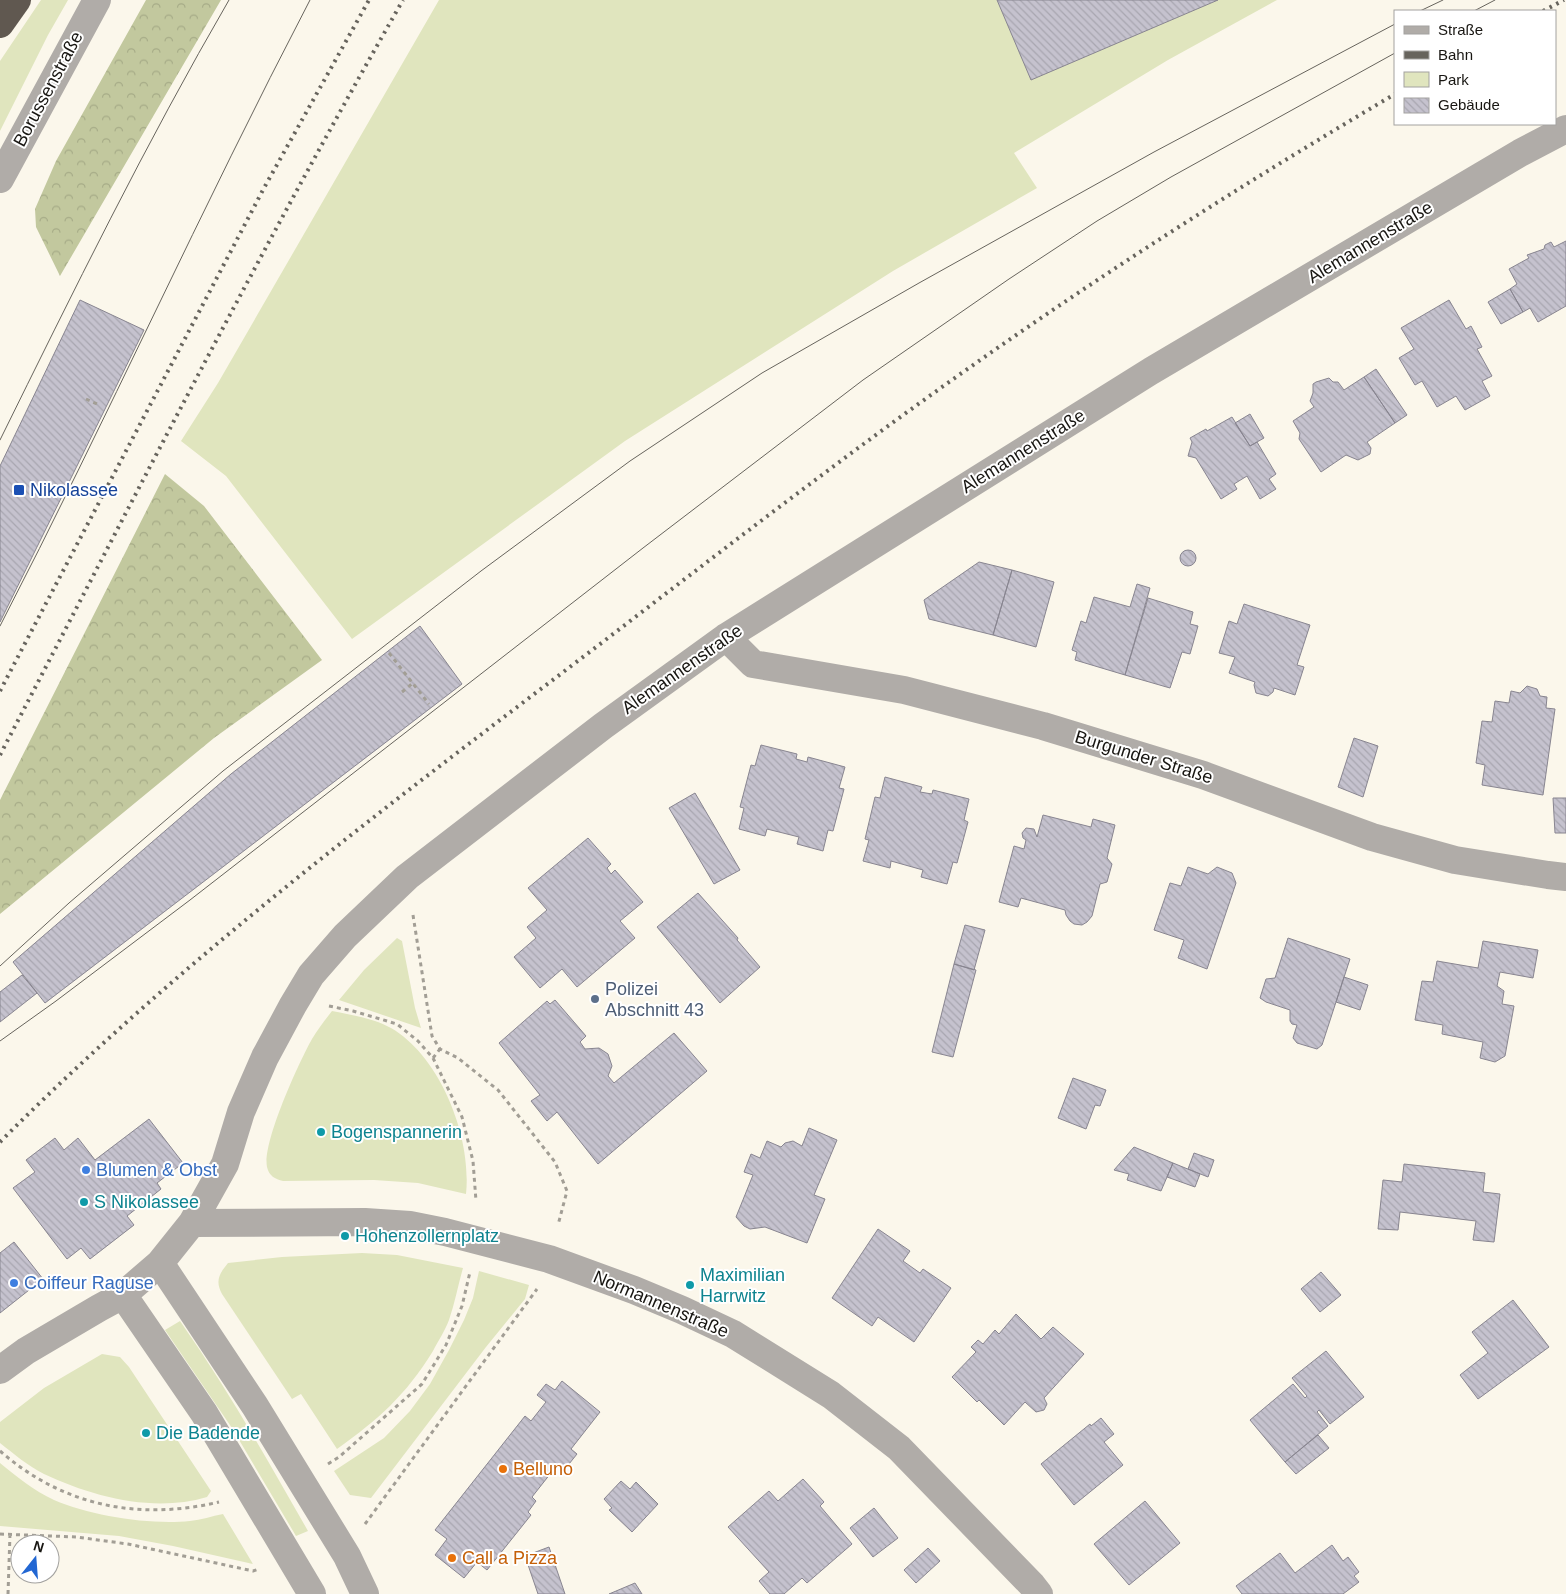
<svg xmlns="http://www.w3.org/2000/svg" width="1566" height="1594" font-family="Helvetica,sans-serif">
<style>
.green{fill:#e0e5be}
.forest{fill:url(#forest-crowns)}
.building{fill:url(#building-back-hatch);stroke:#888590}
.lines{fill:none;stroke-linecap:round;stroke-linejoin:round}
.path{stroke:#a29e95;stroke-width:3;stroke-dasharray:4 4;stroke-linecap:butt}
.minor{stroke:#b0aca8;stroke-width:28}
.motorway{stroke:#605850;stroke-width:28}
.tram{stroke:#67645d;stroke-width:1}
.rail{stroke:#67645d;stroke-width:4;stroke-dasharray:2.5 5;stroke-linecap:butt}
.transit-dot{fill:#1a4fb4;stroke:#fff;stroke-width:2}
.service-dot{fill:#5c6f8a;stroke:#fff;stroke-width:2}
.culture-dot{fill:#0f9aa8;stroke:#fff;stroke-width:2}
.shop-dot{fill:#3f7fe0;stroke:#fff;stroke-width:2}
.food-dot{fill:#e8710a;stroke:#fff;stroke-width:2}
.labels{text-anchor:middle;stroke-width:4;stroke-linejoin:round;paint-order:stroke}
.street-label{font-size:18px;fill:#181612;stroke:#fff}
.transit-label{font-size:18px;fill:#164399;stroke:#fff;text-anchor:start}
.service-label{font-size:18px;fill:#4e5e75;stroke:#fff;text-anchor:start}
.culture-label{font-size:18px;fill:#0d838f;stroke:#fff;text-anchor:start}
.shop-label{font-size:18px;fill:#366cbe;stroke:#fff;text-anchor:start}
.food-label{font-size:18px;fill:#c56008;stroke:#fff;text-anchor:start}
</style>
<defs>
<pattern id="forest-crowns" width="20" height="18" patternUnits="userSpaceOnUse" patternTransform="scale(1.25)"><rect width="20" height="18" fill="#c2c89e"/><path d="M2 6a3 3 0 1 1 6 0M12 15a3 3 0 1 1 6 0" fill="none" stroke="#a6ab87"/></pattern>
<pattern id="building-back-hatch" width="6" height="6" patternUnits="userSpaceOnUse" patternTransform="scale(1.25)"><rect width="6" height="6" fill="#c5c2ce"/><path d="M-1 5l2 2M0 0l6 6M5-1l2 2" fill="none" stroke="#a8a6b0"/></pattern>
</defs>
<rect width="100%" height="100%" fill="#fbf7eb"/>
<path class="green" d="M41,0H68L48,35L0,131V61Z
M439,0H1277L1168,60L1014,153L1037,188L893,271L625,441L352,639L226,476L181,441L218,383Z
M397,938L402,941L415,1008L421,1028L339,1000L364,970Z
M332,1011C351,1015 373,1018 391,1028C441,1057 472,1138 466,1194L418,1183L374,1180L283,1181C275,1179 269,1176 267,1167C262,1143 299,1062 312,1039C318,1029 325,1020 332,1011Z
M362,1253L397,1255L463,1268C458,1285 455,1303 449,1320C445,1331 438,1341 433,1351C405,1396 379,1419 337,1449L301,1394L292,1399L222,1294C215,1281 219,1274 228,1263L282,1257Z
M479,1271L529,1285L525,1299L486,1347L371,1498L350,1495L334,1471L384,1438L410,1411L430,1384L449,1350L464,1320L473,1298Z
M180,1321C227,1388 267,1459 308,1531L296,1536L232,1428L165,1330Z
M102,1354L120,1357L129,1367L211,1491L207,1497C154,1513 93,1497 44,1474C28,1466 14,1454 0,1443V1422L44,1388Z
M0,1463C16,1476 34,1491 54,1500C91,1516 149,1525 190,1521C201,1520 212,1516 223,1514L253,1564L173,1546L119,1536L0,1526Z"/>
<path class="forest" d="M146,0H221L60,276L36,227L35,209L56,161Z
M165,474L204,506L322,660L214,738L0,914V800Z"/>
<path class="building" d="M997,0H1218L1031,80Z
M1566,241V306L1538,322L1530,308L1523,312L1510,289L1517,284L1509,269L1529,258L1527,255L1544,249L1545,245L1551,242L1554,247Z
M1510,289L1523,312L1501,324L1488,302Z
M80,300L144,330L0,622V466Z
M1449,300L1466,329L1471,326L1482,347L1477,349L1492,376L1482,381L1490,396L1465,410L1456,396L1437,407L1422,381L1415,385L1399,358L1414,349L1401,328Z
M1376,369L1407,415L1395,423L1364,377Z
M1364,377L1395,423L1367,442L1371,448L1370,454L1358,460L1346,455L1321,472L1299,439L1300,433L1293,421L1314,407L1310,401L1313,393V384L1316,382L1329,378L1333,382H1338L1344,390Z
M1250,414L1264,438L1250,446L1235,423Z
M1232,417L1250,446L1257,442L1276,474L1269,479L1276,489L1260,499L1247,476L1234,484L1237,489L1221,499L1196,458L1188,456L1192,442L1190,438L1206,429L1207,431Z
M1180 558a8 8 0 1 1 16 0a8 8 0 1 1-16 0Z
M979,562L1012,570L993,635L929,619L924,600Z
M1012,570L1054,582L1036,647L993,635Z
M1137,584L1150,588L1125,675L1075,660L1077,652L1072,650L1081,621L1086,623L1094,597L1130,607Z
M1148,598L1193,612L1190,624L1198,626L1190,654L1182,652L1170,688L1125,675Z
M1244,604L1310,625L1297,665L1304,667L1295,695L1274,688L1273,692L1268,696L1256,693L1254,685L1255,682L1229,673L1235,657L1219,653L1229,621L1237,624Z
M420,626L462,684L45,1003L13,962L231,774Z
M1527,686L1537,689L1540,696L1547,697L1546,708L1555,709L1543,795L1482,785L1485,765L1476,763L1482,721L1492,722L1495,701L1509,703L1511,691L1520,693Z
M1354,738L1378,746L1363,797L1338,787Z
M761,745L797,754L796,759L807,762L808,757L845,767L839,788L844,789L833,831L828,830L823,851L797,844L799,837L767,829L765,836L739,829L744,808L740,807L751,765L755,766Z
M885,777L922,787L920,792L932,794L933,790L969,799L964,820L968,822L957,863L953,862L947,884L921,877L923,870L891,861L890,868L863,861L869,840L865,839L875,797L880,798Z
M695,793L740,870L714,884L669,808Z
M1553,798H1566V833H1555Z
M1043,815L1091,827L1093,819L1115,825L1107,858L1112,864L1107,882L1100,884L1092,916L1087,922L1082,925L1074,924L1070,921L1066,915L1065,910L1021,898L1018,907L999,902L1014,846L1024,849L1026,840L1023,838L1022,833L1026,828L1034,829L1037,837Z
M588,838L611,864L607,868L611,874L615,870L643,902L620,921L635,938L577,987L562,969L540,988L514,957L536,938L527,927L547,910L528,888Z
M1188,867L1208,874L1217,867L1232,873L1236,883L1207,969L1178,958L1184,940L1154,930L1170,883L1181,886Z
M698,893L738,938L737,940L760,967L720,1003L657,927Z
M965,925L985,930L974,970L954,964Z
M1288,938L1350,959L1322,1045L1317,1049L1297,1043L1293,1038L1297,1025L1292,1024L1290,1021V1010L1266,1002L1260,998L1266,979L1275,978Z
M1483,941L1538,950L1533,978L1500,972L1497,986L1504,991L1502,1004L1514,1006L1505,1056L1495,1062L1480,1058L1483,1042L1442,1034L1443,1025L1415,1020L1422,981L1433,982L1437,961L1478,968Z
M954,964L976,970L953,1057L932,1052Z
M22,975L37,993L0,1022V992Z
M1344,977L1368,985L1360,1010L1336,1002Z
M555,1000L586,1036L580,1042L585,1049L599,1048L608,1054L612,1066L608,1076L614,1083L674,1033L707,1071L598,1164L557,1112L547,1121L531,1101L540,1095L499,1043L547,1001L550,1004Z
M1073,1078L1106,1090L1100,1106L1095,1105L1086,1129L1058,1118Z
M149,1119L183,1163L157,1183L161,1189L127,1216L134,1225L90,1259L81,1248L67,1259L13,1188L35,1172L26,1160L55,1138L64,1150L78,1138L95,1160Z
M809,1128L837,1140L814,1195L825,1199L807,1243L765,1227L750,1229L744,1226L736,1217L753,1175L744,1172L751,1154L760,1158L767,1141L781,1147L785,1143L793,1141L802,1146Z
M1134,1147L1173,1163L1161,1191L1127,1180L1129,1174L1114,1170Z
M1194,1153L1214,1160L1208,1177L1188,1169Z
M1173,1163L1200,1174L1195,1187L1167,1177Z
M1404,1164L1485,1173L1483,1192L1500,1194L1494,1242L1473,1240L1476,1221L1400,1212L1398,1230L1378,1229L1383,1180L1402,1182Z
M878,1229L910,1251L903,1261L920,1273L923,1269L951,1288L914,1342L878,1317L872,1326L832,1298Z
M14,1242L43,1279L0,1313V1253Z
M1321,1272L1341,1295L1320,1312L1301,1289Z
M1513,1300L1549,1347L1478,1399L1460,1375L1488,1353L1472,1332Z
M1016,1314L1041,1339L1053,1327L1084,1354L1044,1398L1047,1404L1044,1410L1036,1412L1025,1402L1004,1425L979,1400L977,1402L952,1377L976,1352L971,1347L978,1340L983,1344L995,1330L999,1334Z
M1326,1351L1364,1397L1330,1424L1319,1410L1317,1412L1328,1426L1285,1462L1250,1420L1293,1384L1305,1398L1307,1396L1292,1378Z
M562,1381L600,1412L571,1449L577,1454L565,1469L558,1464L532,1497L536,1501L528,1512L531,1515L487,1570L477,1562L464,1578L435,1555L447,1539L435,1530L525,1416L531,1421L546,1402L537,1395L546,1384L555,1390Z
M1101,1418L1114,1434L1104,1442L1123,1465L1074,1505L1041,1464L1090,1424L1091,1426Z
M1318,1435L1329,1448L1296,1474L1285,1462Z
M803,1479L824,1502L820,1506L852,1544L807,1583L802,1578L784,1594H770L759,1581L769,1572L728,1527L769,1491L778,1501Z
M621,1481L630,1489L636,1482L658,1504L632,1532L609,1510L612,1508L604,1499Z
M1145,1501L1180,1543L1129,1585L1094,1544Z
M874,1508L898,1538L873,1557L850,1528Z
M1332,1545L1343,1561L1348,1557L1359,1572L1354,1576L1359,1582L1343,1594H1242L1236,1586L1280,1553L1295,1573Z
M549,1547L565,1594H538L525,1556Z
M928,1548L940,1561L916,1583L904,1570Z
M635,1583L642,1594H609Z"/>
<g class="lines">
<path class="path" d="M86,399L97,404
M389,653L429,704
M402,692L413,683
M413,915L432,1036L440,1049L458,1058L498,1090L555,1162L567,1191L558,1225
M329,1006L353,1011L397,1024L418,1041L433,1058L462,1117L473,1161L476,1201
M433,1058L440,1049
M0,1451C63,1506 138,1521 219,1502
M328,1464L339,1457L422,1384L446,1345L462,1306L470,1272
M365,1524L537,1289
M0,1534L76,1537L128,1544L253,1571L259,1569
M8,1594L10,1534"/>
<path class="minor" d="M0,179L97,0
M726,637L753,664L904,690L1043,726L1203,775L1372,837L1455,860L1548,875L1566,877
M192,1223L365,1222L410,1225L445,1232L549,1259L634,1290L682,1310L733,1334L831,1395L899,1448L1032,1585L1039,1594
M160,1263L255,1406L347,1556L365,1594
M123,1295L204,1413L312,1594
M0,1370L26,1351L99,1308L123,1295L160,1263L192,1223L225,1164L241,1112L265,1057L293,1005L311,975L345,936L407,877L603,726L726,637L1151,371L1520,153L1566,129"/>
<path class="motorway" d="M0,24L17,0"/>
<path class="tram" d="M1420,11L1443,0
M1474,11L1495,0
M0,440C73,292 146,143 229,0
M0,626C107,419 202,207 310,0
M0,966L69,903L223,771L481,571L630,461L762,373L919,283L1154,152L1395,24
M0,1041L56,1001L190,900L643,548L863,380L1009,279L1097,221L1171,177L1395,53"/>
<path class="rail" d="M1543,11L1564,0
M0,691L264,188L369,0
M0,755C132,502 261,248 403,0
M0,1142C180,961 384,808 587,654C710,560 833,464 959,375C1100,275 1246,182 1395,94"/>
</g>
<rect class="transit-dot" x="13" y="484" width="12" height="12" rx="2.5"/>
<circle class="service-dot" cx="595" cy="999" r="5"/>
<g class="culture-dot">
<circle cx="321" cy="1132" r="5"/>
<circle cx="84" cy="1202" r="5"/>
<circle cx="345" cy="1236" r="5"/>
<circle cx="690" cy="1285" r="5"/>
<circle cx="146" cy="1433" r="5"/>
</g>
<g class="shop-dot">
<circle cx="86" cy="1170" r="5"/>
<circle cx="14" cy="1283" r="5"/>
</g>
<g class="food-dot">
<circle cx="503" cy="1469" r="5"/>
<circle cx="452" cy="1558" r="5"/>
</g>
<g class="labels">
<g class="street-label">
<text transform="translate(48 89) rotate(-62)" y="6">Borussenstraße</text>
<text transform="translate(1370 242) rotate(-31)" y="6">Alemannenstraße</text>
<text transform="translate(1023 451) rotate(-32)" y="6">Alemannenstraße</text>
<text transform="translate(682 669) rotate(-35)" y="6">Alemannenstraße</text>
<text transform="translate(1144 757) rotate(17)" y="6">Burgunder Straße</text>
<text transform="translate(661 1304) rotate(23)" y="6">Normannenstraße</text>
</g>
<g class="transit-label">
<text x="30" y="496">Nikolassee</text>
</g>
<g class="service-label">
<text x="605" y="995">Polizei<tspan x="605" dy="21">Abschnitt 43</tspan></text>
</g>
<g class="culture-label">
<text x="331" y="1138">Bogenspannerin</text>
<text x="94" y="1208">S Nikolassee</text>
<text x="355" y="1242">Hohenzollernplatz</text>
<text x="700" y="1281">Maximilian<tspan x="700" dy="21">Harrwitz</tspan></text>
<text x="156" y="1439">Die Badende</text>
</g>
<g class="shop-label">
<text x="96" y="1176">Blumen &amp; Obst</text>
<text x="24" y="1289">Coiffeur Raguse</text>
</g>
<g class="food-label">
<text x="513" y="1475">Belluno</text>
<text x="462" y="1564">Call a Pizza</text>
</g>
</g>
<rect x="1394" y="10" width="162" height="115" fill="#ffffff" stroke="#a3a2a0"/>
<rect x="1404" y="26" width="25" height="8" fill="#b0aca8" stroke="#a3a2a0"/>
<text x="1438" y="35" font-size="15" fill="#181612">Straße</text>
<rect x="1404" y="51" width="25" height="8" fill="#67645d" stroke="#a3a2a0"/>
<text x="1438" y="60" font-size="15" fill="#181612">Bahn</text>
<rect x="1404" y="72" width="25" height="15" fill="#e0e5be" stroke="#a3a2a0"/>
<text x="1438" y="85" font-size="15" fill="#181612">Park</text>
<rect x="1404" y="98" width="25" height="15" fill="url(#building-back-hatch)" stroke="#a3a2a0"/>
<text x="1438" y="110" font-size="15" fill="#181612">Gebäude</text>
<g transform="translate(35 1559) rotate(17)"><circle r="24" fill="#ffffff" stroke="#a3a2a0"/>
<path d="M0-4L9 19L0 12L-9 19Z" fill="#2267d3"/>
<text y="-8" font-size="14" font-weight="bold" text-anchor="middle" fill="#181612">N</text>
</g>
</svg>
